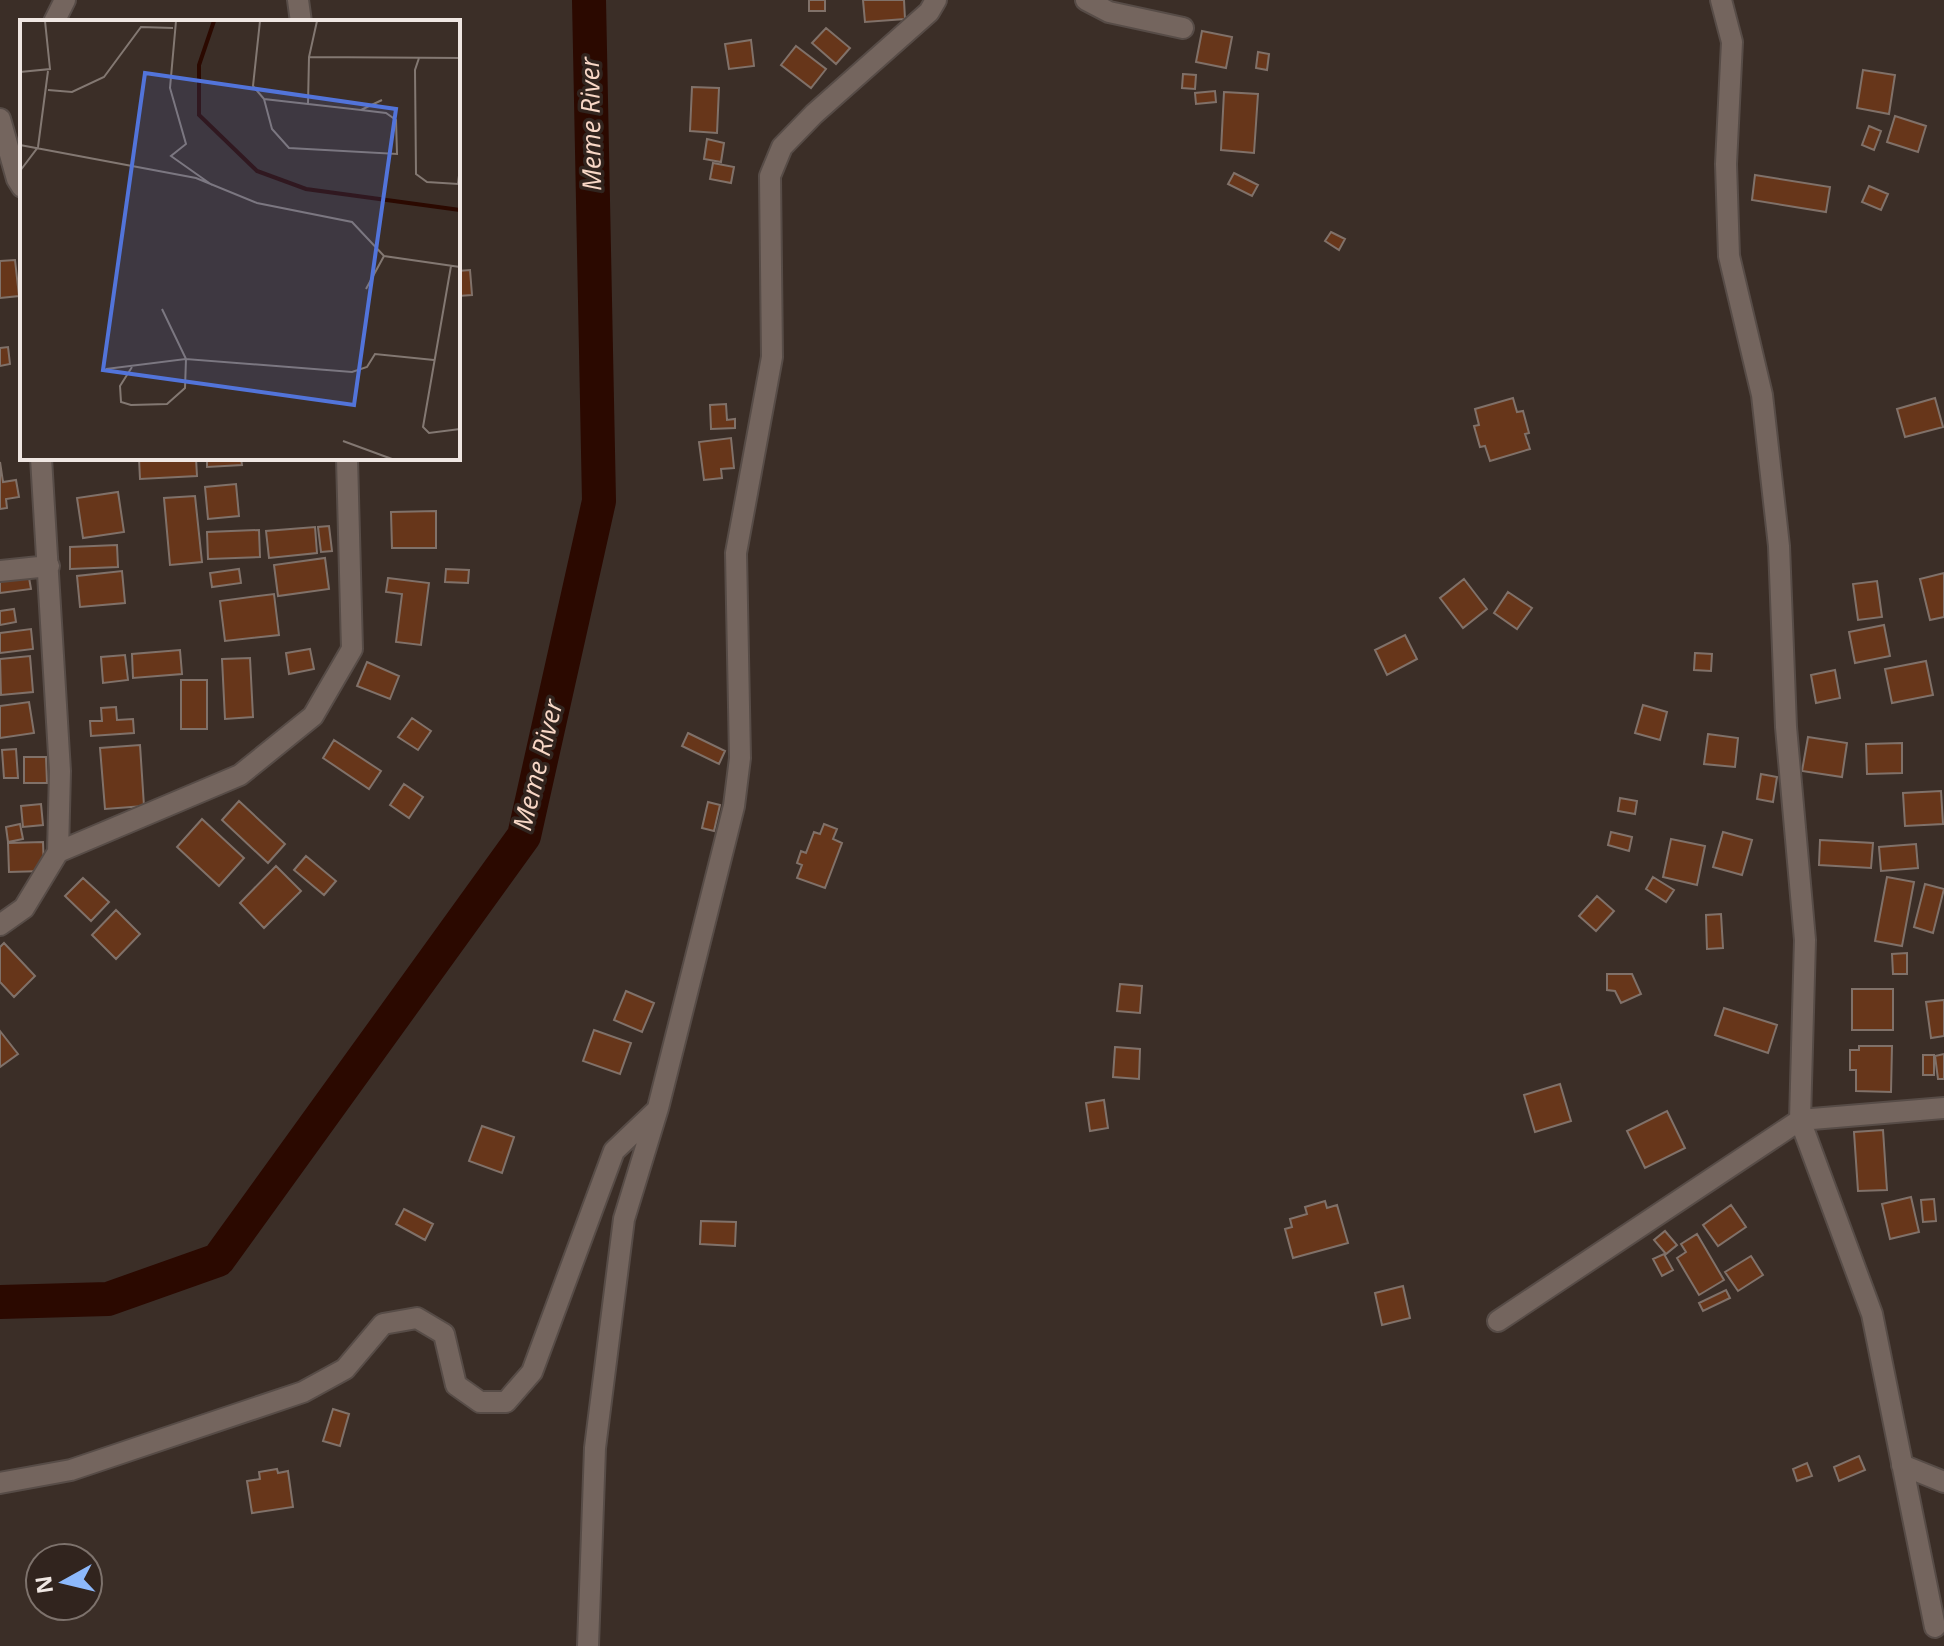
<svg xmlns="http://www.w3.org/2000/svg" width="1944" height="1646" font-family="'Open Sans',sans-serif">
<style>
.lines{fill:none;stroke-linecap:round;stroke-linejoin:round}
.river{stroke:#2b0900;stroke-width:34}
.building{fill:#67361a;stroke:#807169;stroke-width:2}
.street-casing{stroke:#574c47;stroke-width:24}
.street{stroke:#74655e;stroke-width:20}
.labels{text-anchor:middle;stroke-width:7;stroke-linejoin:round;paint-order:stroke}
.water-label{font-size:26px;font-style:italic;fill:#f8d7c6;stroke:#31241e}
.inset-river{fill:none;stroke:#2b0900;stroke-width:4}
.inset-road{fill:none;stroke:#837872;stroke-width:2}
.view{fill:#5274da;fill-opacity:0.15;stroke:#5274da;stroke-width:4}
.inset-edge{fill:none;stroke:#efe6e2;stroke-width:4}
</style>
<rect width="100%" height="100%" fill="#3b2e27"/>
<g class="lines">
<path class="river" d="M0,1302L108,1299L218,1260L524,836L599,501L589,0"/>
</g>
<path class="building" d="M809,0H825V11H809Z
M863,0H904L905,19L865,22Z
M826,28L850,48L836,64L812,43Z
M1202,31L1232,37L1226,68L1196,62Z
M751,40L754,66L729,69L725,44Z
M796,46L826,69L811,88L781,65Z
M1258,52L1269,54L1267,70L1256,68Z
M1863,70L1895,75L1889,114L1857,108Z
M1183,74L1196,75L1195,89L1182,88Z
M692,87L719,88L717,133L690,131Z
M1215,91L1216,102L1196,104L1195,93Z
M1224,92L1258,94L1254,153L1221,150Z
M1895,116L1926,126L1918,152L1887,142Z
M1869,126L1881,131L1874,150L1862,145Z
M707,139L724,143L721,162L704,159Z
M713,163L734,167L731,183L710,179Z
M1234,173L1258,185L1252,196L1228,184Z
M1755,175L1830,187L1826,212L1752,200Z
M1869,186L1888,194L1881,210L1862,202Z
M1331,232L1345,239L1339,250L1325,241Z
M15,260L19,296L0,298V261Z
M470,270L472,295L458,296V271Z
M8,347L10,364L0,366V348Z
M1513,398L1517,412L1523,411L1529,433L1525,434L1530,449L1490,461L1485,446L1480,447L1474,426L1479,425L1475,409Z
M1935,398L1943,427L1905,437L1897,409Z
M726,404L727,420L735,419V428L711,429L710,405Z
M731,438L734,468L721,469L722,478L704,480L699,442Z
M139,458H196L197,476L140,479Z
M207,458H241L242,465L207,467Z
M0,462L3,482L16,480L19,497L6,499L7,508L0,509Z
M236,484L239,516L208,519L205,487Z
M118,492L124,532L83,538L77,498Z
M195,496L202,562L170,565L164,498Z
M436,511V548H392L391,512Z
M329,526L332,551L321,552L318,527Z
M315,527L317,553L269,558L266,531Z
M259,530L260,557L208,559L207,532Z
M117,545L118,567L70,569V547Z
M325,558L329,589L278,596L274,565Z
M239,569L241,583L212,587L210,573Z
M446,569L469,570L468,583L445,582Z
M122,571L125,603L80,607L77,576Z
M28,572L31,589L0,593V575Z
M1944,573V617L1930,620L1920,579Z
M388,578L429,583L421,645L396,642L402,594L386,592Z
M1464,579L1487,609L1463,628L1440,598Z
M1877,581L1882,617L1858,620L1853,584Z
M1508,592L1532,608L1517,629L1494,613Z
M274,594L279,635L225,641L220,601Z
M14,609L16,622L0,625V611Z
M1884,625L1890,656L1855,663L1849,632Z
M31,629L33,649L0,653V633Z
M1405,635L1417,659L1387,675L1375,650Z
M310,649L314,669L289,674L286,653Z
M180,650L182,674L133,678L132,654Z
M1695,653L1712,654L1711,671L1694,670Z
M125,655L128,680L103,683L101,657Z
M30,656L33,692L1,695L0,659Z
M250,658L253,717L225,719L222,659Z
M1926,661L1933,695L1892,703L1885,669Z
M367,662L399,676L390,699L357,686Z
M1835,670L1840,698L1816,703L1811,675Z
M181,680H207V729H181Z
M29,702L34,733L0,738V706Z
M1643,705L1667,712L1660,740L1635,733Z
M116,707L117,720L133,719L134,733L91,736L90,721H102L101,708Z
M412,718L431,731L418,750L398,737Z
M688,733L725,751L719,764L682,746Z
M1708,734L1738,738L1735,767L1704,764Z
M1808,737L1847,743L1842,777L1802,771Z
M334,740L381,771L369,789L323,758Z
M1902,743V773L1867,774L1866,744Z
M140,745L144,806L105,809L100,748Z
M16,749L18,778H4L2,750Z
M24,757H46L47,783H24Z
M1761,774L1777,777L1773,802L1757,799Z
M404,784L423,797L409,818L390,805Z
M1941,791L1943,824L1905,826L1903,793Z
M1620,798L1637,801L1635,814L1618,811Z
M239,801L285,844L268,863L222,820Z
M708,802L720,805L714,831L702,828Z
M41,804L43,825L23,827L21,806Z
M202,819L244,858L219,886L177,847Z
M20,824L23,839L8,842L6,827Z
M824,824L837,829L833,839L842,843L825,888L797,878L802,865L797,863L801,851L806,853L814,832L820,834Z
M1611,832L1632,837L1629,851L1608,845Z
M1723,832L1752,840L1742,875L1713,867Z
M1671,839L1705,846L1697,885L1663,877Z
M1820,840L1873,843L1871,868L1819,865Z
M43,842L44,871L9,872L8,843Z
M1916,844L1918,868L1881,871L1879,847Z
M306,856L336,881L324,895L294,870Z
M276,866L301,891L264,928L240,903Z
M1653,877L1674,890L1666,902L1646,889Z
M1887,877L1914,882L1902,946L1875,941Z
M83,878L109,902L91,921L65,896Z
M1925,884L1944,889L1933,933L1914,927Z
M1597,896L1614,911L1596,931L1579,916Z
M116,910L140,934L116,959L92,935Z
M1721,914L1723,948L1707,949L1706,915Z
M4,943L35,976L14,997L0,982V947Z
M1907,953V974H1893L1892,954Z
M1607,974H1632L1641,994L1621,1003L1615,991L1607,990Z
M1120,984L1142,986L1140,1013L1117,1011Z
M1852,989H1893V1030H1852Z
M626,991L654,1003L642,1032L614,1020Z
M1944,1000V1036L1931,1038L1926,1002Z
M1724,1008L1777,1025L1768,1053L1715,1035Z
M594,1030L631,1043L620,1074L583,1061Z
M0,1031L18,1054L0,1067Z
M1859,1046H1892L1891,1092L1856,1091V1070H1850V1050H1859Z
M1115,1047L1140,1049L1139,1079L1113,1077Z
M1944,1054V1079H1938L1935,1056Z
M1923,1055H1934V1075H1923Z
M1560,1084L1571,1121L1535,1132L1524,1095Z
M1104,1100L1108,1128L1090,1131L1086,1103Z
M1667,1111L1685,1148L1645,1168L1627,1131Z
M482,1126L514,1137L502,1173L469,1161Z
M1883,1130L1887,1190L1858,1191L1854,1132Z
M1911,1197L1919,1232L1890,1239L1882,1204Z
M1934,1199L1936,1221L1923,1222L1921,1200Z
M1325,1201L1327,1208L1337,1205L1348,1243L1293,1258L1285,1229L1292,1227L1290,1219L1307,1214L1305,1207Z
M1731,1205L1746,1227L1718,1246L1703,1225Z
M404,1209L433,1224L425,1240L396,1224Z
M701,1221L736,1222L735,1246L700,1244Z
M1665,1231L1677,1245L1666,1254L1654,1240Z
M1697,1234L1724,1280L1699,1295L1677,1258L1686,1252L1681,1244Z
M1664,1254L1673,1270L1662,1276L1653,1259Z
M1751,1256L1763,1275L1738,1291L1725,1272Z
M1403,1286L1410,1318L1382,1325L1375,1293Z
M1726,1290L1730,1298L1703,1311L1699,1303Z
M333,1409L349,1414L340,1446L323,1441Z
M1859,1456L1865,1470L1839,1481L1834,1467Z
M1807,1463L1812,1476L1797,1481L1793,1469Z
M277,1469L278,1473L288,1471L293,1507L252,1513L247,1481L260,1479L259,1472Z"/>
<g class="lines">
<defs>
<path id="street" d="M298,0L301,22
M1086,0L1109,12L1183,28
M1721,0L1732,42L1726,164L1729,256L1762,395L1779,546L1786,727L1805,940L1800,1120L1944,1108
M54,22L65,0
M0,119L17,179L22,187
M0,571L49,566
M58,852L240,775L313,716L352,649L347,458
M0,925L24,908L58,852L60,771L41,458
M1498,1321L1800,1120L1872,1314L1935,1627
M1902,1465L1944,1482
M0,1483L71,1470L303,1392L345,1369L383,1324L417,1318L444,1334L456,1385L480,1402H506L532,1372L614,1151L656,1111
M588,1646L595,1448L624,1219L658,1108L734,806L740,758L736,553L772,357L770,176L782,147L814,114L929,12L936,0"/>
</defs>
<use href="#street" class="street-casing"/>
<use href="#street" class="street"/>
</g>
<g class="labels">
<g class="water-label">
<text transform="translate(591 124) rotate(-91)" y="9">Meme River</text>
<text transform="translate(538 765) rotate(-76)" y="9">Meme River</text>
</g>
</g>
<g transform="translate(20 20)">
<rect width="440" height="440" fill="#3b2e27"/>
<path class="inset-river" d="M194,1L179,45V95L237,151L286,169L440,190"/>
<path class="inset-road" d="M156,1L150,68L166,124L151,136L192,165M240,1L233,66L244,79L341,90L362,80M289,37L440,38M399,38L395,50L396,154L407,162L438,164L440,147M0,52L30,49L25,1M28,70L52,72L84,57L121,7L153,8M244,79L252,109L269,128L377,134L376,100L366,93L341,90M288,84L289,37L297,1M0,125L176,158L237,183L332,202L364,236L440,247M0,151L18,127L28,51M431,246L403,407L409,413L440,409M346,269L364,236M112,347L100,366L101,382L111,385L147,384L165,368L166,339L332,352L347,347L355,334L414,340M86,349L166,339L142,289M323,421L372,439"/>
<path class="view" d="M125,53L376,89L334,385L83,350Z"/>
<rect width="440" height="440" class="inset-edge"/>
</g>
<g transform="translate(64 1582) rotate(262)"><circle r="38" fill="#31241e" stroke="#7d726c" stroke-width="2"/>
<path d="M0-6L14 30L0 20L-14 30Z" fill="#8db9fc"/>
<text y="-12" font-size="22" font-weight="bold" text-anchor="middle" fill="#efe6e2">N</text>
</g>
</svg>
